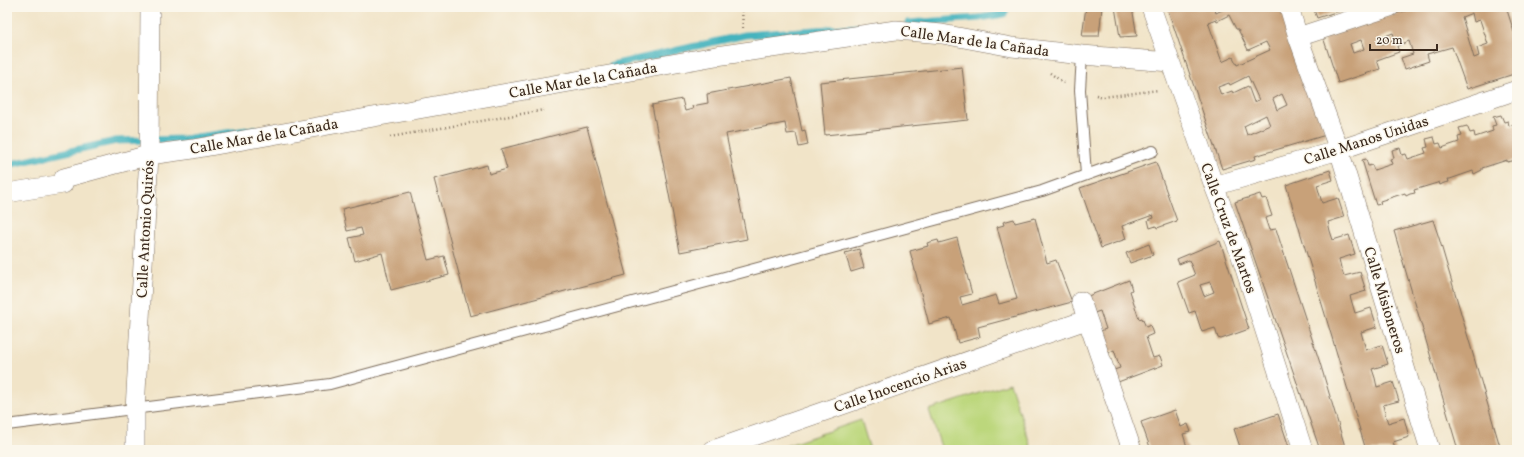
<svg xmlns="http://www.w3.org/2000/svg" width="1524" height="457" font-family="Vollkorn,serif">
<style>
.green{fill:#bcd77c;stroke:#7c804d}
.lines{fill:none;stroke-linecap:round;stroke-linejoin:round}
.stream{stroke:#44b3be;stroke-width:7}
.building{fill:#c8a179;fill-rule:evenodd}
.lane-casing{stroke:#7b6b5a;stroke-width:12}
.street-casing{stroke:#7b6b5a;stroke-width:20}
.path{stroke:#7b6b5a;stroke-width:2.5;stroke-dasharray:1 3;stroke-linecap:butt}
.lane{stroke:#fff;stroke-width:10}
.street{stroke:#fff;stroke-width:19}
.labels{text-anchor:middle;stroke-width:3;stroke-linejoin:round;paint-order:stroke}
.street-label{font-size:15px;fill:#3b2a1e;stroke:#fbf7ec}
</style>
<rect width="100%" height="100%" fill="#fbf7ec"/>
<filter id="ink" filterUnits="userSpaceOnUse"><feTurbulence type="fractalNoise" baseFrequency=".025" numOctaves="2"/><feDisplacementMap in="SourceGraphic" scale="8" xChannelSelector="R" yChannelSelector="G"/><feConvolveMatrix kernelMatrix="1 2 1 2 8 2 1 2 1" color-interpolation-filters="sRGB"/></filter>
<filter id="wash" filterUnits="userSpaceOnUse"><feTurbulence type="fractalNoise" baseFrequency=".012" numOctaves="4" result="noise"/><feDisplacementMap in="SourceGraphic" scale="16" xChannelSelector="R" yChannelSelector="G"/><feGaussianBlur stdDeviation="0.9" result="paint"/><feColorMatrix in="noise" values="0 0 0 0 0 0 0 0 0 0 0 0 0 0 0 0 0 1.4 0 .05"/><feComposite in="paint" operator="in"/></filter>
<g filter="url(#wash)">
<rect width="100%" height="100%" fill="#f1e4c8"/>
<path class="green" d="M1010,383L1032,450H942L929,410Z
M861,420L870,450H774Z"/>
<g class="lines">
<path class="stream" d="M908,23L979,18L1004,14L1007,7
M612,65L745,35L858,27
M7,165L116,141L183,139L255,129"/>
</g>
<g id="blocks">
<path class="building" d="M1086,7H1102L1099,36H1082Z
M1115,7H1132L1137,36L1120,37Z
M1167,7H1195L1196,9L1214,7L1216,13L1228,7H1242L1243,10L1250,7H1285L1326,135L1255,156L1256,159L1222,169ZM1229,15L1236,29H1238L1248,50L1266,42L1270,50L1237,65L1233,57L1222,62L1208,22L1216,19L1217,21ZM1248,76L1259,100L1254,102L1248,86L1233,93L1232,91L1221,95L1218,87L1229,83L1230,85ZM1282,94L1287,105L1277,110L1273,99ZM1266,115L1270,125L1247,135L1244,126Z
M1313,7H1351L1317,18Z
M1417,7H1506L1514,32L1517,31V73L1467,89L1452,47L1427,54L1429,61L1405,69L1401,58L1413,54L1409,41L1397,46L1399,52L1377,60L1380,69L1338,83L1323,37ZM1472,13L1474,22L1480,20L1488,44L1477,48L1479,56L1474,58L1462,17ZM1393,33L1395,39L1381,44L1380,38ZM1361,40L1364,49L1353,53L1350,44Z
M962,67L968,120L825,135L820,82Z
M791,78L802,131L805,130L808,145L799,147L796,133L787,134L785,123L726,134L747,239L680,252L652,105L682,99L685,111L693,109L692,106L708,103L707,94Z
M1501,115L1504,122L1508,121L1509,126L1517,123V160L1507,162V160L1482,168V170L1474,174L1473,171L1450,179H1448L1449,182L1444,183L1440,185L1439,182L1437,183L1414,190L1415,193L1410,194L1406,196L1405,193L1380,201L1381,204L1376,205L1362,160L1366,159L1368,166L1372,165L1374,170L1392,164L1390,159L1394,158L1392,150L1400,148L1402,155L1406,154L1408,159L1426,153L1424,148L1428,147L1426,139L1434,137L1436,144L1440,143L1442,148L1450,145L1459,142L1458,137L1462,136L1459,128L1467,126L1470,133L1474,132L1475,137L1493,131L1492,126L1496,125L1493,117Z
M587,127L626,275L470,316L434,179L487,165L489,174L507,169L501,149Z
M1156,162L1177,221L1157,228L1156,226L1150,228L1148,220L1154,218L1153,215L1122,226L1126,239L1101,248L1080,188Z
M1330,170L1333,180L1317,185L1322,203L1338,198L1344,217L1328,222L1330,231L1333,240L1349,235L1355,254L1339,259L1341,268L1344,276L1360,272L1366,291L1350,296L1355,313L1371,308L1377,327L1361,332L1366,350L1382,345L1388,364L1372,369L1375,378L1377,387L1393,382L1399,401L1383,405L1385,414L1388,423L1404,418L1409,437L1393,442L1396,450H1366L1286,185Z
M410,192L428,260L444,256L449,275L391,290L382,253L355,261L349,238L363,235L361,228L347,231L342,209Z
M1260,194L1262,199L1266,198L1272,216L1265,218L1269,230L1276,229L1285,257L1320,363L1346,450H1320L1235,202Z
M1035,218L1047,263L1056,260L1072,302L978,327L980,337L958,343L951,318L929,324L910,251L928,246L927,243L938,240L939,243L957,238L972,294L960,297L962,305L996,295L999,304L1017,299L997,227L1004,225L1003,222L1014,219L1015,223Z
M1433,220L1439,238L1501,450H1458L1394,231Z
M1220,241L1249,329L1221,339L1218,338L1215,328L1202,332L1195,311L1189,313L1178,282L1195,275L1189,260L1179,264L1177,259ZM1210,282L1214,292L1204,296L1200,285Z
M1149,244L1153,255L1130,263L1126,253Z
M859,249L864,268L851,272L845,253Z
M1129,280L1132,290L1130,291L1139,319L1142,318L1146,327L1150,325L1153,334L1146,337L1153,358L1160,356L1163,365L1118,382L1114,370L1120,368L1114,350L1108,353L1100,331L1106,329L1100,311L1094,313L1088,296Z
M1175,410L1181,427L1188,424L1191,432L1183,434L1188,450H1151L1141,422Z
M1278,414L1290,450H1241L1234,429Z"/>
</g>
</g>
<g filter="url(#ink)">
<use href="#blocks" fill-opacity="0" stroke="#7b6b5a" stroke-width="1"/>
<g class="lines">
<defs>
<path id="lane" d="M1082,55L1080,90L1086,175
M7,425L330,384L1042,191L1153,151"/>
<path id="street" d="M1151,7L1214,186L1240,253L1303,450
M1289,7L1298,37L1339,150L1430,450
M1298,37L1390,7
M1214,186L1339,150L1517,90
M7,193L63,184L64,178L149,155L193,149L716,56L896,30L942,34L1012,47L1082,55L1170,62
M1081,301L1132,450
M135,450V410L149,155L150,7
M713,450L1086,320"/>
</defs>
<use href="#lane" class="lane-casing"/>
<use href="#street" class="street-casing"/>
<path class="path" d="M742,7L743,30
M1050,73L1064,83
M1096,95L1103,97L1159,90
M390,137L544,110"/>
<use href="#lane" class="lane"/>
<use href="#street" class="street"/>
</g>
</g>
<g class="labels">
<g class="street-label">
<text transform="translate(975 41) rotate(8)" y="5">Calle Mar de la Cañada</text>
<text transform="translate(583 80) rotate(-10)" y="5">Calle Mar de la Cañada</text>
<text transform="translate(264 136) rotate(-10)" y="5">Calle Mar de la Cañada</text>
<text transform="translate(1366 140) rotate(-18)" y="5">Calle Manos Unidas</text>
<text transform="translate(1229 228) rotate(70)" y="5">Calle Cruz de Martos</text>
<text transform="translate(145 229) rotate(-87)" y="5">Calle Antonio Quirós</text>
<text transform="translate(1385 300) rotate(73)" y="5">Calle Misioneros</text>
<text transform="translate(900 385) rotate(-19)" y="5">Calle Inocencio Arias</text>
</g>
</g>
<rect width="1524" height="457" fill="none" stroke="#fbf7ec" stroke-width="24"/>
<path d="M1370 44v6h67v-6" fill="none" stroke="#3b2a1e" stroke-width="2"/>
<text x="1376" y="44" font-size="12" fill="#3b2a1e" stroke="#fbf7ec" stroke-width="3" paint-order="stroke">20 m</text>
</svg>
